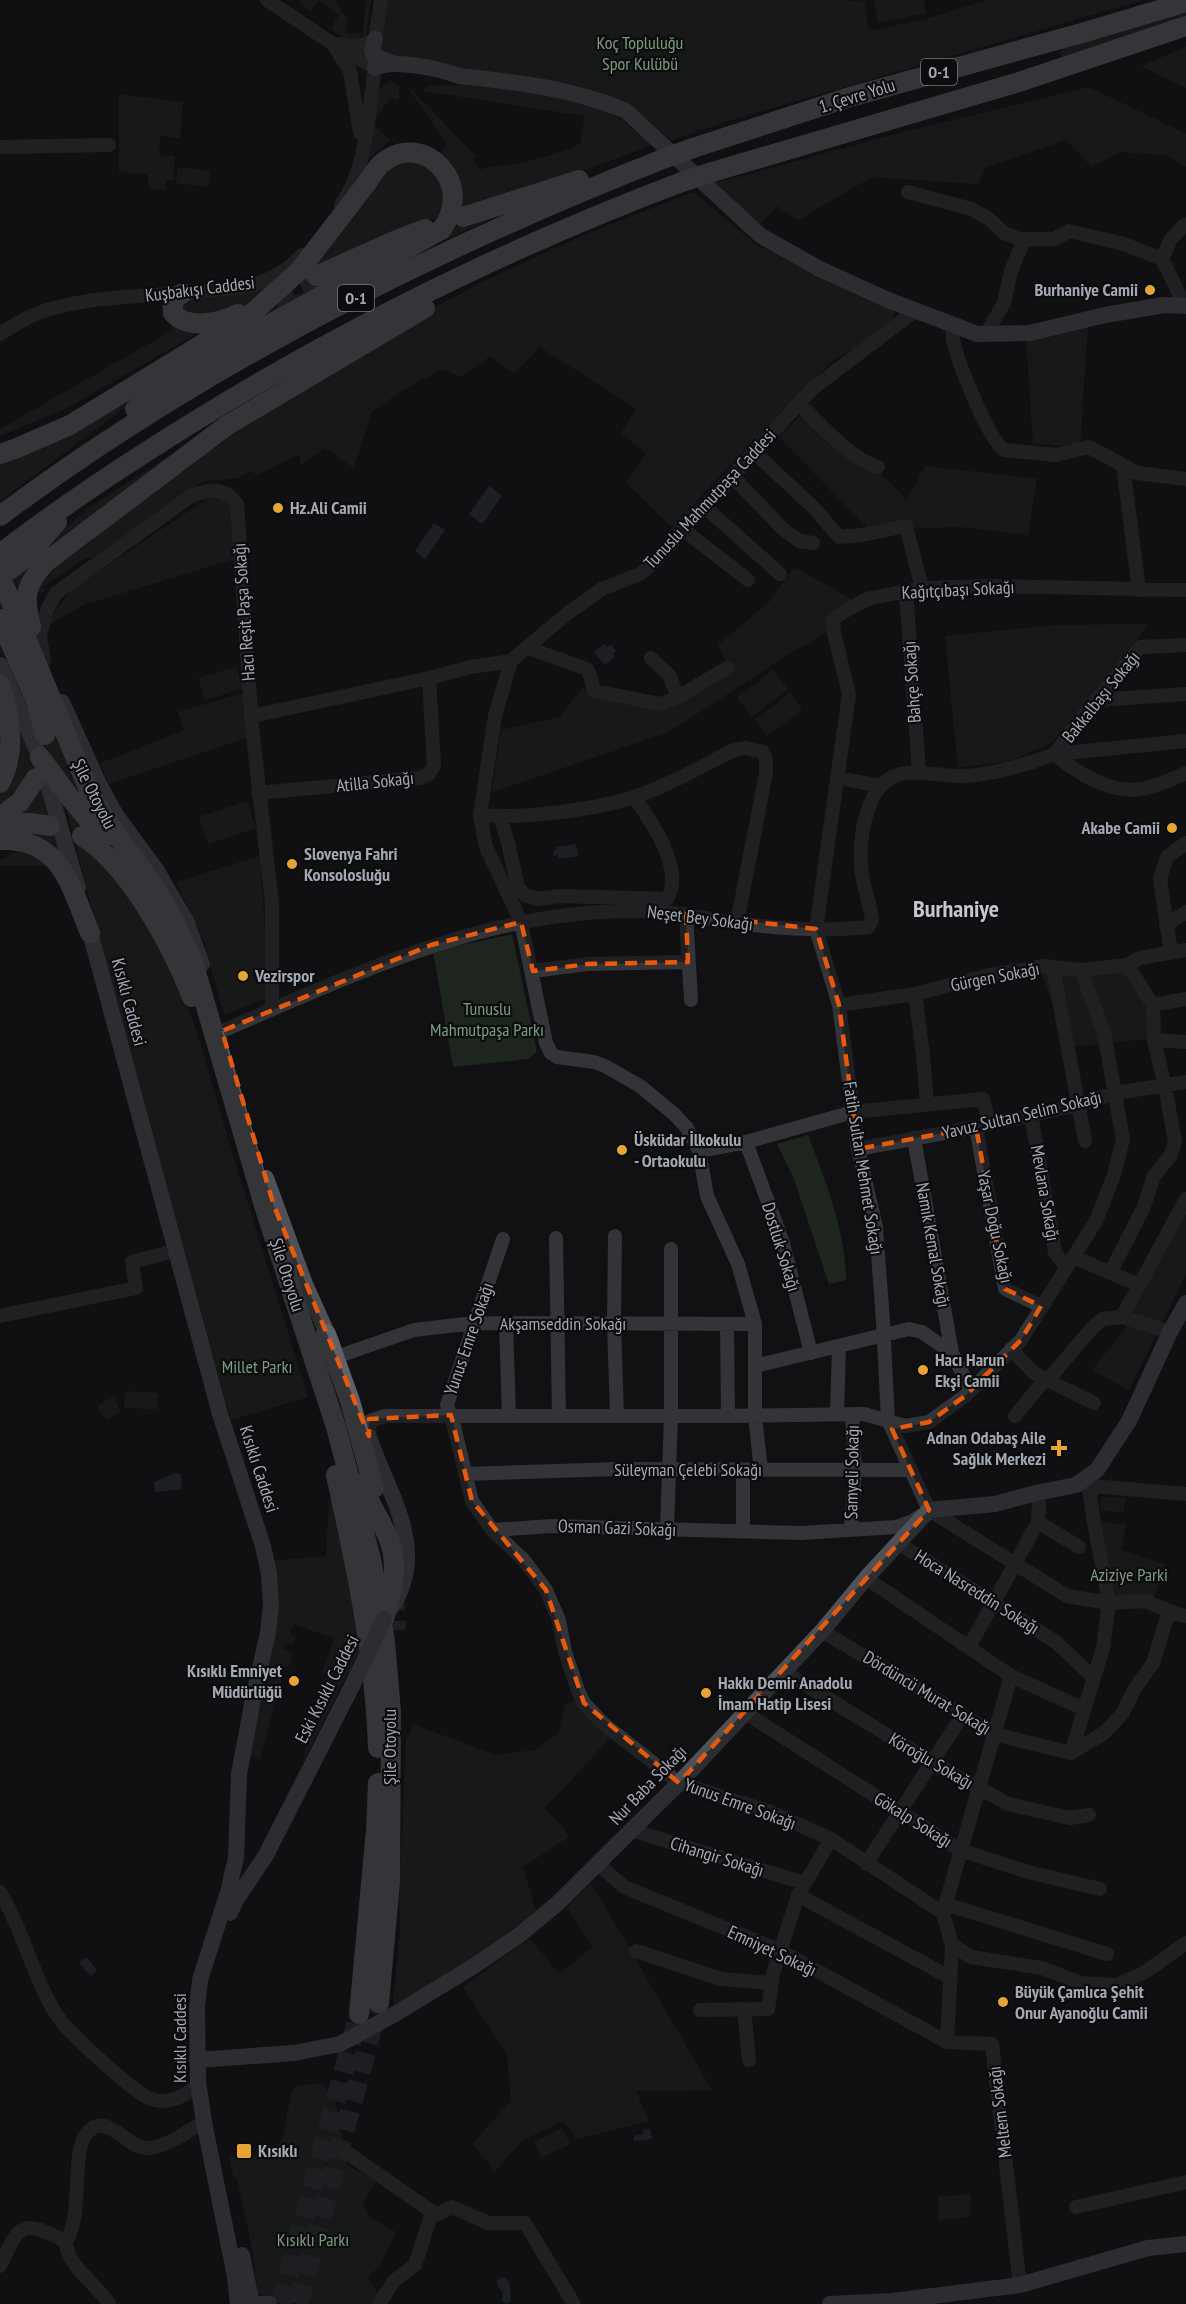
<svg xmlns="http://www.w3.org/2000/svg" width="1186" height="2304" font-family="'PT Sans Narrow',sans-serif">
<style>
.green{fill:#1e251e}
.water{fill:#2c343a}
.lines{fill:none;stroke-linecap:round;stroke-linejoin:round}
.highway-tunnel{stroke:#2e2f33;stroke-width:20;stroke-dasharray:20 10;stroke-linecap:butt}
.minor{stroke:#333437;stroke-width:14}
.major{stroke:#4f5156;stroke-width:16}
.highway{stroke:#5f6268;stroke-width:20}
.major-bridge{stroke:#4f5156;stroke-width:16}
.highway-bridge{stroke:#5f6268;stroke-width:20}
.marked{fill:none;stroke:#e8590c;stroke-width:4.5;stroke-dasharray:12 8;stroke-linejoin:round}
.poi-dot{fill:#e7a435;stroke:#0c0c0e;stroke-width:2}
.labels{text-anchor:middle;stroke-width:4.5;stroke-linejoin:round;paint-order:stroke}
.shield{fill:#0c0c0e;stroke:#767a82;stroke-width:1.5}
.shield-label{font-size:16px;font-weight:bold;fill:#a3a9b3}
.park-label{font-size:18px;fill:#7b9d7c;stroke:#0c0c0e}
.street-label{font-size:18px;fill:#a3a9b3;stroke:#0c0c0e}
.poi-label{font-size:18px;font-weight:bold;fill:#a3a9b3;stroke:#0c0c0e;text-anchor:start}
.district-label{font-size:24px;font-weight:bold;fill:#c4c7cf;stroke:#0c0c0e}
</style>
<rect width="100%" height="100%" fill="#111113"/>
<path class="green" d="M298,0H334L347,19L346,33L361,34V41L357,43L342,37L331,28L339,15L319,1L310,12Z
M366,0H371L366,36L362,40Z
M385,0H849L850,2L864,0L869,31L926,19L987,0H1143L731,120L671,140L638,112L391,58L379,52Z
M873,0H924L926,13L878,23Z
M1186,12V17L1063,57L1060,54L1061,50Z
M1186,47V88L1141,66Z
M391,80L400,86L398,90L400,97L397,100L392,97C384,106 376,114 375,126L390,140L369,159L375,99L380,88Z
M463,85C515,90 574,91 620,119C631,127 642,137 652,145L558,180L461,209L462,195L437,156L447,145L409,89H411L476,156L473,158L480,170C491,166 504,166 516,164C539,159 559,153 580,144L585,116L424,91V89L428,86Z
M1089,87L1186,134V167L1166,155L1120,152L1092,167L1066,140L984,168L979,184L872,177L798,220L777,206L759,225L735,205L716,183L888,136Z
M119,94L183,102L180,138L160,136L159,155L175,156L173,180H166V190L149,189L147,174L119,172Z
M413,160L435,169L447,193L445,214L315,266L384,169L398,162Z
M178,167L210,171L208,187L176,183Z
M694,192L756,245L889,305L894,313V321L861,345L833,360L706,490L675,530L626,482L646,454L621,433L636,409L540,347L514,373L490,356L462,377L442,369L401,391L371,413L354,468L325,448L301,465L299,454L258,475L250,471L238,478L205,481L183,494L92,558H85L43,587L44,592L36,593L56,567L93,541L107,524L206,447L395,329L480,283L584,235Z
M512,209L445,240L455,228L461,223Z
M428,234L253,322C309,283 366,261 428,234Z
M285,277L266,297L230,313L188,318L179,304L188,296L195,299L251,292Z
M168,298L200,332L65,409L0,436V429L173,330L159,300Z
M1088,324L1080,448L1033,443L1026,339Z
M155,382L156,384L0,501V461Z
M812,405L907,500L925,466L1037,479L1028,535L960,527L870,530L779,437Z
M226,420L18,590L13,577L88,508Z
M215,498L226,500L232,510L234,559L83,605L50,624L53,615L72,589L207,499Z
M794,567L855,601L828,632L790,653L669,732L492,792L501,730L560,717L582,688L666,704L727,664L718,645L769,602Z
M0,589L95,819L54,768L0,651V634L41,700L0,606Z
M1148,624L1098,689L1051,743L1007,762L958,767L945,636L1057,625Z
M236,667L243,688L205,700L198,678Z
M773,670L788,689L752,717L737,698Z
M247,692L252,736L108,784L101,763L184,730L178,712Z
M790,693L802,710L767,736L755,720Z
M12,709L35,763L68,865L55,847L22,831L23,818L20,808L0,811V796L11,777Z
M247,801L256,828L208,844L199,817Z
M65,803L77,813L95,851L146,922L175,976L197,1032L231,1149L308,1397L231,1420L154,1149Z
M22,849L54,866H0V860Z
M260,856L269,997L224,1015L204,942L176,882Z
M512,934L537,1052L528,1059L453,1067L433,951Z
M1136,968L1156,1038L1071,1047L1039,969Z
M808,1135C825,1180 846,1231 846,1280L829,1284L794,1179L777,1144Z
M1186,1205V1274L1129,1390L1092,1370L1125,1329Z
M125,1391L158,1393L157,1409L124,1408Z
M113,1397L121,1411L106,1420L97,1406Z
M1101,1497L1125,1498L1124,1512L1100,1511Z
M336,1500L361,1648L302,1763L330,1675L323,1672L334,1638L294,1624L290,1634L297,1637L291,1645L284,1643L283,1649L292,1652L289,1667L285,1666L260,1758L250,1755L276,1628L279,1594L272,1561L326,1556L329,1501Z
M1097,1521L1126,1525L1121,1550L1165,1565L1154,1597H1112Z
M575,1700L610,1738L545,1808L570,1836L523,1867L536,1911L477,1957L397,2007L393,2003L400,1932L399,1906L406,1739L415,1725L496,1755L535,1750L559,1733L565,1705Z
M591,1883L712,2090L636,2091L649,2121L577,2139L563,2121L523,2140L495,2171L472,2144L511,2101L507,2054L463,1987L530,1938L559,1974L593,1947L567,1908Z
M320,2084L334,2095L348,2166L378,2180L363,2202L370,2218L396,2232L380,2265L368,2277L379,2297L372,2304H313L280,2293L273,2297L258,2294L252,2248L237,2179L233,2175L229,2156L270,2152L282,2140L292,2090L299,2085Z
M562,2128L570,2144L541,2158L534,2142Z
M970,2194L971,2217L939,2220L938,2197Z"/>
<path class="water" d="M489,486L502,496L482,524L469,514Z
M434,523L445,530L425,559L415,551Z
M604,644L607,647L611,644L616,651L613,654L615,657L605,665L594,652Z
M576,844L578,856L558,859V855L553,856V851L557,850L556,847Z
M175,1473L181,1474L182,1489L155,1492L154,1482Z
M86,1957L97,1970L91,1976L79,1963Z
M650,2129L652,2139L634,2141V2136L644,2134L643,2130Z
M502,2277L506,2278L509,2282L511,2301L507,2304L502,2301L503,2293L497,2285V2280Z"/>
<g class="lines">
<path class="highway-tunnel" d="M274,299L316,276
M394,1591L396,1630
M281,2304L359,2014
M298,2304L379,2003"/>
<path class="minor" d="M267,0L333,44L375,68C368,112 368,167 341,205
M339,44L360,47L375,39L381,0
M336,49L350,71L360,133
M0,147L109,145
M908,192L971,209L988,218L1004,233L1019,239H1054L1069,231L1124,244L1162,259
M1162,259L1185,306
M1162,259L1171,239L1184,225H1186
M952,324C952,329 952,334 953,339C956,359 989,440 1004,450L1056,455L1089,447L1137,473L1186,479
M0,334C16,324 35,312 54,308C103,295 155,296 205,291C222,289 239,289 255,284C273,279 290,268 302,255
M986,334L1004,303L1011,271L1024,240
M799,404C820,425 849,458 878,467
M754,452L813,507L839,537L862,535L906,526L922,588
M1123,465L1139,590
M732,476L783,529L799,541L813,543
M705,507L780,574
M685,531L748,580
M906,591L919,772
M528,648L587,669L590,675L594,691L661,704L678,697L727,668
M651,658L669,675L678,697
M44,661L40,636L47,610L56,593L191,496C209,489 225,487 237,504L252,726L272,904V1009
M1097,700L1186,694
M252,716L429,678L471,667L511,661
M1055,754L1073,728L1140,647L1186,645
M1055,754C1077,773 1110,794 1141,789C1156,787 1172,779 1186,773
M849,780L880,786
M258,793L420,778L429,774L434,765L429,678
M480,815C522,819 594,810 634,797C668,786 702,766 734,750L746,748L763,752L766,759V773L737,923
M500,817L508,843L518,888L525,895L538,899L560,896L667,899C685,869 651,821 634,797
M686,914L691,1000
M1166,925L1186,912
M1171,953L1160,879L1167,857L1186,843
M1053,967L1085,1141
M533,971L588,964L688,962
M915,994L923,1055L927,1104
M839,1005L915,994L985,976L1044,966L1081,970L1127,965L1140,958L1186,950
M1153,1005L1186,999
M222,1031C355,974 490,909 638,911C671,911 703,918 737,923C780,929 824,932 868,927L872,920C870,902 862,884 861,866C859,834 867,776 907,773C930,771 953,779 976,775C1002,772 1031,763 1055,754L1186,741
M1154,1040L1186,1042
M1031,1115L1055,1252L1066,1268
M976,1127L1005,1289L1041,1306
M914,1138L952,1353
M746,1142L783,1243L811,1353
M858,1149L976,1127L1078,1105L1115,1093L1186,1082
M699,1151L746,1142L853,1112L983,1099L989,1123
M615,1236L614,1325L617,1416
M556,1238L559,1416
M503,1239L447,1405L453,1422L472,1501L492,1530L523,1559L546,1590L559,1620L565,1652L579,1693L584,1703L605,1725L679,1783L768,1811L831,1839L943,1913L952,1945L971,1957L1042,1968L1081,1983L1117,1985L1145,1972L1186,1943
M1073,1257L1139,1285
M1110,1273L1143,1209L1154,1176L1171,1155L1175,1142L1165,1086L1154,1040L1153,1005L1127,965
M0,1316L136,1288L132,1262L177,1250
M506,1324L509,1415
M727,1324L728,1416
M1170,1332L1122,1317L1186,1199
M1011,1349L1035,1374L1094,1403
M339,1356L414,1330L474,1323L755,1324
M755,1366L909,1329L922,1332L952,1353L971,1390
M1048,1380L1093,1327L1103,1319L1122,1317
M837,1414L839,1346
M1015,1416L1045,1379
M369,1436L370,1421L385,1416H723L864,1414L905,1426L929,1422L965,1396L1021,1340L1096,1221L1114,1175L1123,1139L1104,1033L1081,970
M761,1470L755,1416V1324L738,1264L707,1196L699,1151L687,1128L674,1114L640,1086L605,1066L594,1062L557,1057L551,1053L546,1043L521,922L486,847L480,815L495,716L511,661L569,612L602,589L640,574L655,561L812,389L915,311
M465,1474L619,1469L911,1470
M1081,1485L1186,1494
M929,1510L888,1420L883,1321L876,1227L858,1149L839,1005L816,929L849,694L834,633L833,620L845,611L867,599L922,588L992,586L1186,590
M929,1510L1067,1596L1109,1603L1145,1601L1177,1614L1186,1616
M1038,1522L1079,1547
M667,1529L671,1416V1249
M851,1529L855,1470L852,1414
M492,1530L551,1526L801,1533L896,1527L911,1522L920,1516
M743,1531V1470
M898,1543L1056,1642L1094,1678
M866,1578L1011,1676L943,1913
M822,1631L994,1734L1071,1753
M969,1647L1038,1522L1039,1504L1036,1493
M783,1671L933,1763L1008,1804L1070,1818L1089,1815
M1011,1676L1084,1709
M744,1712L960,1850L1028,1872L1100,1889
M1071,1753L1103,1648L1109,1603L1093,1517L1089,1486
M1071,1753L1104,1733L1122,1714L1135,1688L1153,1663L1169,1611
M631,1830L804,1883
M597,1863L624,1887L781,1951L947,2042
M866,1864L962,1716
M0,1892C24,1931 33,1979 58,2017C69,2033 133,2092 151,2099C168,2105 189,2096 198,2082
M798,1895L951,1978
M945,1904L1107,1954
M952,1945L947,2042L992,2044L1020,2285
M636,1951L721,1979L771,1983
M744,2009L749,2060
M700,2010L768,2009L773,1974L798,1895L831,1839
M345,2151L432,2212L415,2265L394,2281L379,2304
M1076,2207L1186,2182
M432,2212L439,2214L452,2207L488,2223H525L574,2304
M66,2240C65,2265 96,2283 109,2304
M0,2266C19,2226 20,2218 63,2240L68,2238C82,2213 72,2152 86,2134C107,2108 127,2151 150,2148C168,2146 188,2131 204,2122"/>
<path class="major" d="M375,39L372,51L374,56L395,64
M375,68C393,58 440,69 459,76C516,82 572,88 626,111L761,236L820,269L888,300L977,334L1030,333L1105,315L1164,305L1186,306
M0,665L40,757L78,888
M62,702L99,784L116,815L157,871L186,921L202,964
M87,921L220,1414L263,1546L269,1574L271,1605L268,1633L254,1694L239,1774L236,1858L228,1892L200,1980L197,2008L198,2082L204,2122L235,2276L238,2304
M266,1178L305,1284L332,1344
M369,1437C388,1494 430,1549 391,1608
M230,1913L236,1900L266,1855L353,1684
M197,2060L294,2053L340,2044L395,2014L474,1966L518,1936L558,1903L679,1783L822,1631L866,1578L929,1510L995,1504L1036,1493L1076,1485L1097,1470L1129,1421L1170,1332L1186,1303
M242,2255L252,2304
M248,2304H269
M830,2304L893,2301L1020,2285L1148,2248L1186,2244"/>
<path class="highway" d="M693,148L850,97L1082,33L1186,2
M712,172L1019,82L1186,26
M463,217L579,180
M316,276L394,241L425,229
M183,293C174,298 172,302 173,313C188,330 220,323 238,314
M135,409L225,349L441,230
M0,454L17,448L70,425L250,315L299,271L366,184
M0,516C202,365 433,249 668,157
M0,554C60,507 123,466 187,426C343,329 508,248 679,183
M0,577L24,559L57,522
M7,592L91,795C110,831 133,855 154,887C170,910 181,937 193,962L266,1212L336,1427L371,1559L385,1642L391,1712L390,1882L379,2003
M0,619L36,701L45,735
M31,627C23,595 25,586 46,562L226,426L425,308
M0,685C11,717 16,753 0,783
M40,757L71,799L104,838
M0,817L20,802L36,778
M0,824L29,823L50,826
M82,836C129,865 172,946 192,997
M0,840C61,837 71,887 90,933
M326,1334L350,1401L374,1488
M336,1475C356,1566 375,1655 378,1748
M362,1484C368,1502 379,1517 387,1535C400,1561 392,1592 384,1619
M359,2014L376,1830L378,1783"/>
<path class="major-bridge" d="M353,1684L384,1619"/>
<path class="highway-bridge" d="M668,157L693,148
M679,183L712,172
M366,184C370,178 375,170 380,165C420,127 478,183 441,230
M0,576L7,592"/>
</g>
<path d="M0 0H1186V2304H0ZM686,914L816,929L839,1005L858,1149L976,1127L1005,1289L1041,1306L1021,1340L965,1396L929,1422L892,1429L929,1510L679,1783L584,1703L546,1590L472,1501L451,1415L369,1419V1436L274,1206L222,1031L431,945L521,922L533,971L588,964L688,962Z" fill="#111113" fill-opacity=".55" fill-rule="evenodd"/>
<path class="marked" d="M686,914L816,929L839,1005L858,1149L976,1127L1005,1289L1041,1306L1021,1340L965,1396L929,1422L892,1429L929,1510L679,1783L584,1703L546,1590L472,1501L451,1415L369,1419V1436L274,1206L222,1031L431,945L521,922L533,971L588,964L688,962Z"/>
<g class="poi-dot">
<circle cx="1150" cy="290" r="6"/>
<circle cx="278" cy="508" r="6"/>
<circle cx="1172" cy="828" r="6"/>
<circle cx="292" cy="864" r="6"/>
<circle cx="243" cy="976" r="6"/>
<circle cx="622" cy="1150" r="6"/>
<circle cx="923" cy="1370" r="6"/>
<path d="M1056 1439h6v6h6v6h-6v6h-6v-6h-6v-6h6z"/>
<circle cx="294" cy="1681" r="6"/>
<circle cx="706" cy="1693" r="6"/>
<circle cx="1003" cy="2002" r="6"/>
<rect x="236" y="2143" width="16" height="16" rx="3"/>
</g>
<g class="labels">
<g class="shield">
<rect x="921" y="59" width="36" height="26" rx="4.5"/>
<rect x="338" y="285" width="36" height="26" rx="4.5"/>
</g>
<g class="shield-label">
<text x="939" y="78">O-1</text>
<text x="356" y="304">O-1</text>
</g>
<g class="park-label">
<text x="640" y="49">Koç Topluluğu<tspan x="640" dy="21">Spor Kulübü</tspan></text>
<text x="487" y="1015">Tunuslu<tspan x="487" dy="21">Mahmutpaşa Parkı</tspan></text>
<text x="257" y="1373">Millet Parkı</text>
<text x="1129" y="1581">Aziziye Parki</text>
<text x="313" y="2246">Kısıklı Parkı</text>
</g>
<g class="street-label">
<text transform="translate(857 96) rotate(-17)" y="6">1. Çevre Yolu</text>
<text transform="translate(200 289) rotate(-7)" y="6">Kuşbakışı Caddesi</text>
<text transform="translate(710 499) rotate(-47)" y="6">Tunuslu Mahmutpaşa Caddesi</text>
<text transform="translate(958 590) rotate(-3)" y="6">Kağıtçıbaşı Sokağı</text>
<text transform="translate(244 612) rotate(-94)" y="6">Hacı Reşit Paşa Sokağı</text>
<text transform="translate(912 682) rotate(-94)" y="6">Bahçe Sokağı</text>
<text transform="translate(1101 697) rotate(-51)" y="6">Bakkalbaşı Sokağı</text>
<text transform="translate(375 782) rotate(-6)" y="6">Atilla Sokağı</text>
<text transform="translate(94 794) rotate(63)" y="6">Şile Otoyolu</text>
<text transform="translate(700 918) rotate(7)" y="6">Neşet Bey Sokağı</text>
<text transform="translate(995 977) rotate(-11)" y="6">Gürgen Sokağı</text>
<text transform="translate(129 1002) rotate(75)" y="6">Kısıklı Caddesi</text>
<text transform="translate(1022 1115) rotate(-13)" y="6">Yavuz Sultan Selim Sokağı</text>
<text transform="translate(863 1168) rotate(81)" y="6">Fatih Sultan Mehmet Sokağı</text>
<text transform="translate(1045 1193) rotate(80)" y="6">Mevlana Sokağı</text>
<text transform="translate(995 1227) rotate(78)" y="6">Yaşar Doğu Sokağı</text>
<text transform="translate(933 1245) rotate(80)" y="6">Namık Kemal Sokağı</text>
<text transform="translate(781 1247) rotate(73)" y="6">Dostluk Sokağı</text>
<text transform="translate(287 1275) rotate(72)" y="6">Şile Otoyolu</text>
<text x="563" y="1330">Akşamseddin Sokağı</text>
<text transform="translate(469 1339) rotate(-71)" y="6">Yunus Emre Sokağı</text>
<text transform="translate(259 1469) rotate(72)" y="6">Kısıklı Caddesi</text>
<text x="688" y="1476">Süleyman Çelebi Sokağı</text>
<text transform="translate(852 1472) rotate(-89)" y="6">Samyeli Sokağı</text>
<text transform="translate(617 1528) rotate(2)" y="6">Osman Gazi Sokağı</text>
<text transform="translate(977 1592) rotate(32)" y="6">Hoca Nasreddin Sokağı</text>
<text transform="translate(327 1689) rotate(-63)" y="6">Eski Kısıklı Caddesi</text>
<text transform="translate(927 1693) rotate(31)" y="6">Dördüncü Murat Sokağı</text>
<text transform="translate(390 1747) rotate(-90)" y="6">Şile Otoyolu</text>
<text transform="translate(931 1761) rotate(30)" y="6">Köroğlu Sokağı</text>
<text transform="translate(648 1785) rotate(-46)" y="6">Nur Baba Sokağı</text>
<text transform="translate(740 1804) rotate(20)" y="6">Yunus Emre Sokağı</text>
<text transform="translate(913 1820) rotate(32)" y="6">Gökalp Sokağı</text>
<text transform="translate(717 1857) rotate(17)" y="6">Cihangir Sokağı</text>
<text transform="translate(772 1951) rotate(25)" y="6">Emniyet Sokağı</text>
<text transform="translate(180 2038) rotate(-90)" y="6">Kısıklı Caddesi</text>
<text transform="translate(1000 2112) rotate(-97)" y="6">Meltem Sokağı</text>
</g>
<g class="poi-label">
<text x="1138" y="296" text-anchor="end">Burhaniye Camii</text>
<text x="290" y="514">Hz.Ali Camii</text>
<text x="1160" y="834" text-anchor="end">Akabe Camii</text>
<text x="304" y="860">Slovenya Fahri<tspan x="304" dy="21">Konsolosluğu</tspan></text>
<text x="255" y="982">Vezirspor</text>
<text x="634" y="1146">Üsküdar İlkokulu<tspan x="634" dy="21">- Ortaokulu</tspan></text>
<text x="935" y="1366">Hacı Harun<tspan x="935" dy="21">Ekşi Camii</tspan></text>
<text x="1046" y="1444" text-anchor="end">Adnan Odabaş Aile<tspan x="1046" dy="21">Sağlık Merkezi</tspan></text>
<text x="282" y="1677" text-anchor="end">Kısıklı Emniyet<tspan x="282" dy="21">Müdürlüğü</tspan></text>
<text x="718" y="1689">Hakkı Demir Anadolu<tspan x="718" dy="21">İmam Hatip Lisesi</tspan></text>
<text x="1015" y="1998">Büyük Çamlıca Şehit<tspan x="1015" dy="21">Onur Ayanoğlu Camii</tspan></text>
<text x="258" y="2157">Kısıklı</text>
</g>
<g class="district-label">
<text x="956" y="917">Burhaniye</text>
</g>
</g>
</svg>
